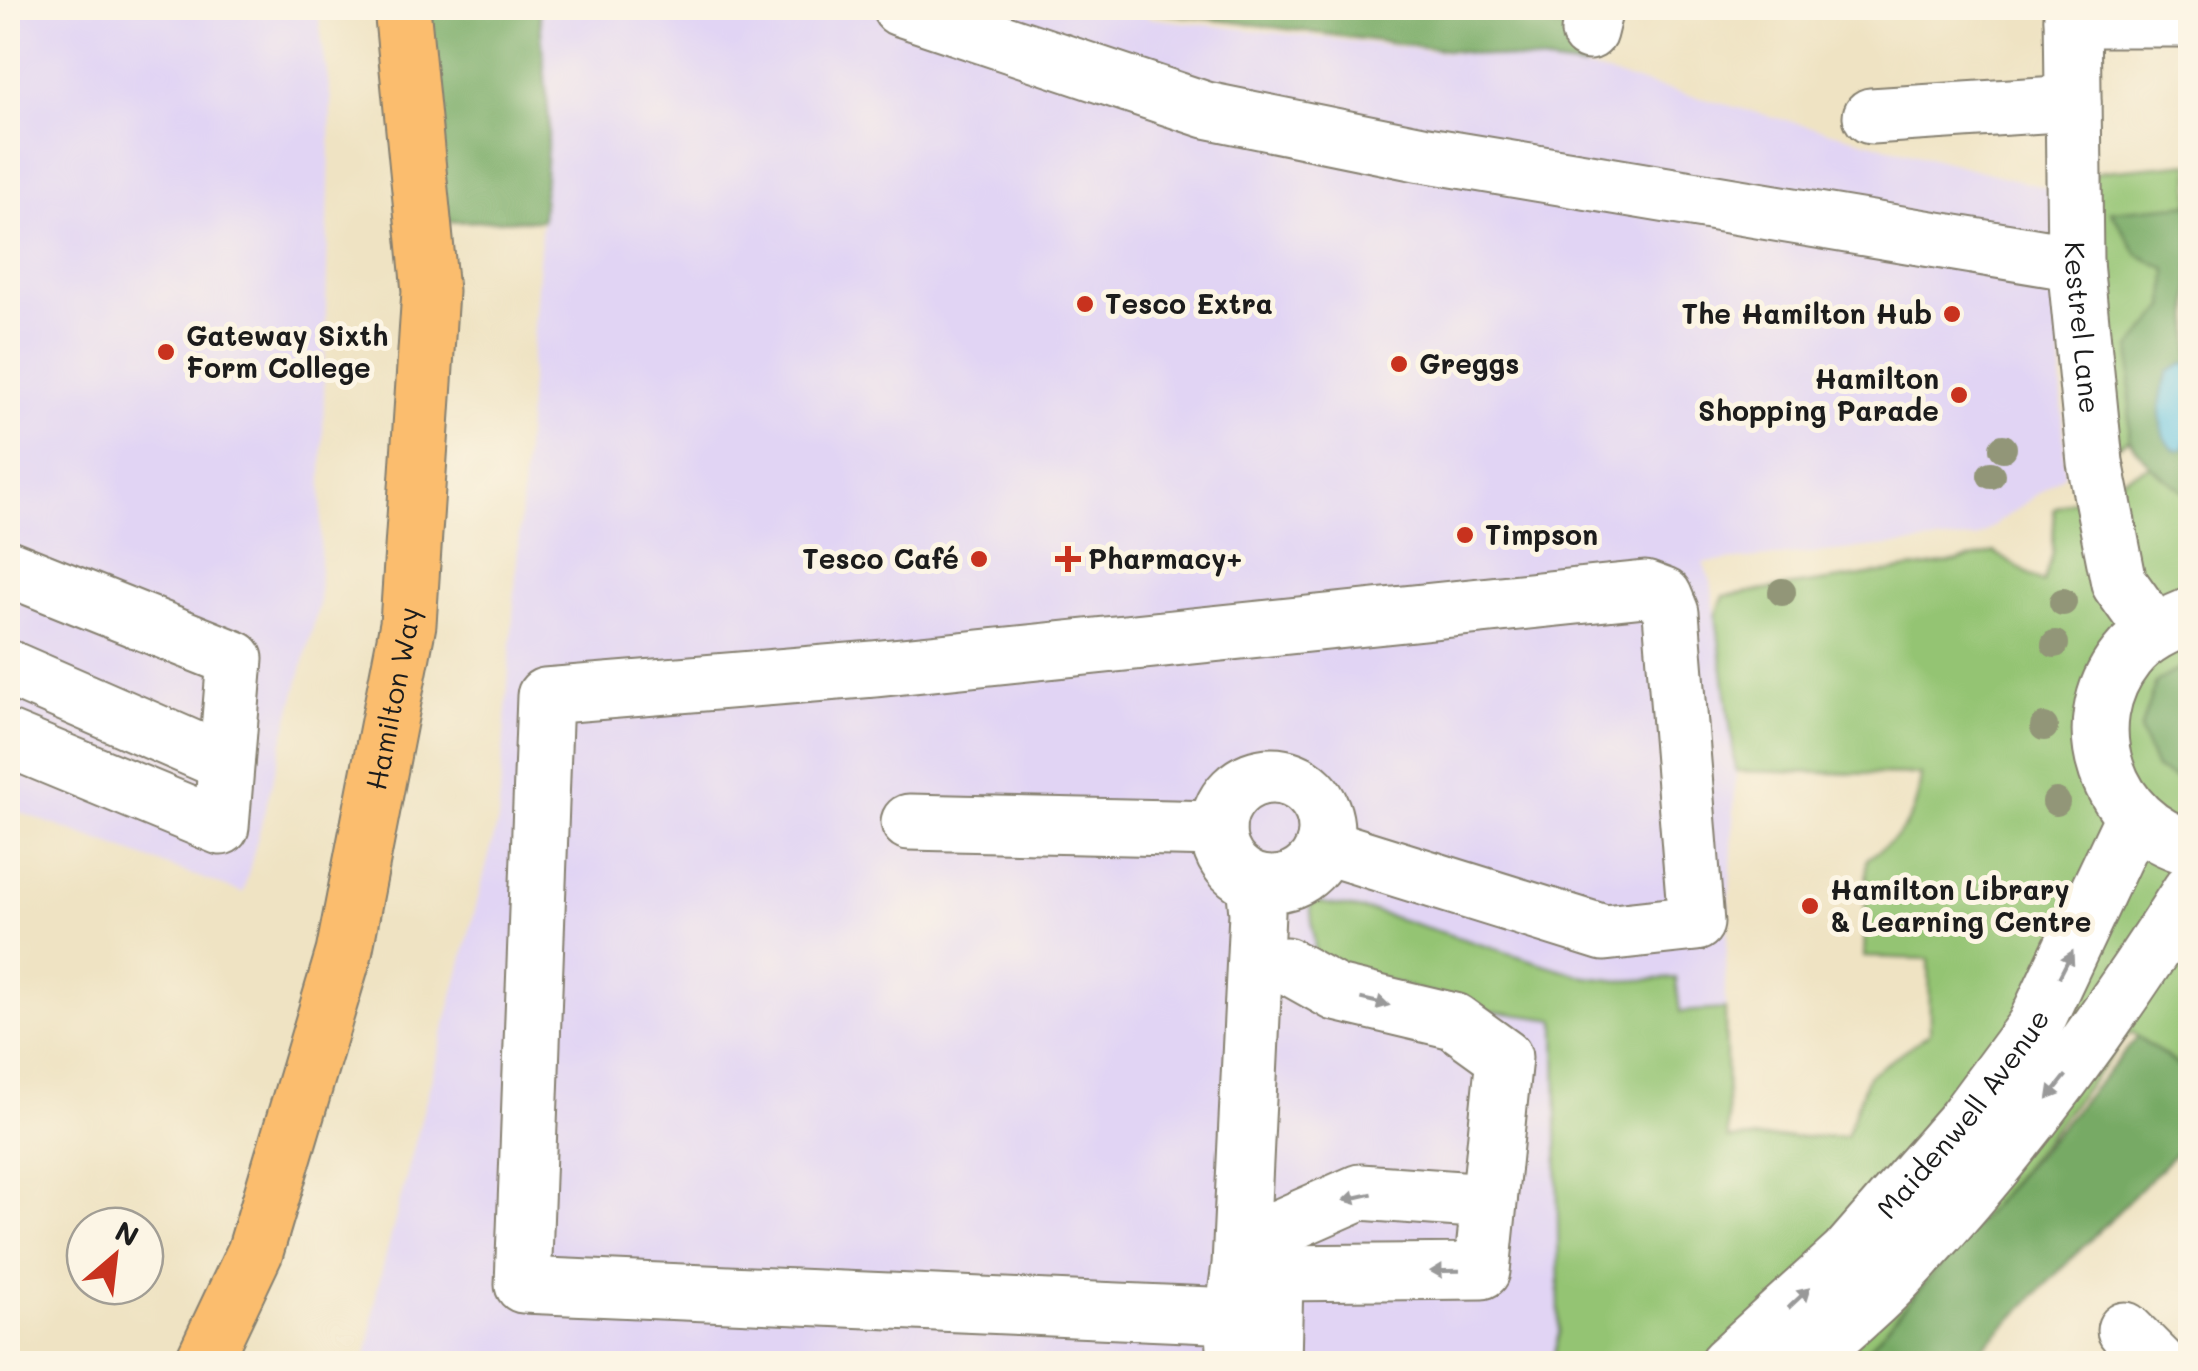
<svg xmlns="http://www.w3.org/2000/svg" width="2198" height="1371" font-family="Mali,sans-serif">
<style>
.built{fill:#e1d4f4}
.green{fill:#94c473;stroke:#587048;stroke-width:2.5}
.forest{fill:#77aa65;stroke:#4a6340;stroke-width:2.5}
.water{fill:#64c4e2;stroke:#40707f;stroke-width:2.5}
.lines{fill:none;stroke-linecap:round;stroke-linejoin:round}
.minor-casing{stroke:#868070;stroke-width:59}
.highway-casing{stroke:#868070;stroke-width:59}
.minor{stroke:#fff;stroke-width:55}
.highway{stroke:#fbbd6e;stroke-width:55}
.tree{fill:#929678}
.oneway{fill:#999}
.poi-dot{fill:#c8321e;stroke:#fcf5e5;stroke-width:4}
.labels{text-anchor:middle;stroke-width:10;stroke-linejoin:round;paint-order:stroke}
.poi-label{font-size:28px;font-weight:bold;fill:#1c1c1c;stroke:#fcf5e5;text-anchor:start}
.street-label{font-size:28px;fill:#1c1c1c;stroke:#fcf5e5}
</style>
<rect width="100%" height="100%" fill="#fcf5e5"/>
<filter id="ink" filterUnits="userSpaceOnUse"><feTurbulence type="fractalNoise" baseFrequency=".01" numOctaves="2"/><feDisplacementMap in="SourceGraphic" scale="20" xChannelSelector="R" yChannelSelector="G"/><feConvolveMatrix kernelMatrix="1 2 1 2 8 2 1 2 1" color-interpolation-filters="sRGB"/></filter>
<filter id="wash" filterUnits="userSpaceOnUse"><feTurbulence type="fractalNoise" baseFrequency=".0048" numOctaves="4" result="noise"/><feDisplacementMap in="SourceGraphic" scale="40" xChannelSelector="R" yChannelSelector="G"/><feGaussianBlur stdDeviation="2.25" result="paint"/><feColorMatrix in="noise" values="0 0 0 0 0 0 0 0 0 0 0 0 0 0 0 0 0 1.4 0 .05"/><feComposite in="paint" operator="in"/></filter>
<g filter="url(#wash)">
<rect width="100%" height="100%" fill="#efe3c3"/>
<path class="built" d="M8,8H317L331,100L319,604L243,893L8,808Z
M539,8H1127L1150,18L1584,68L2055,190L2065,474L1977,538L1703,563L1711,581L1736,771L1725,987L1731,1320L1684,1363L366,1364L377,1290L498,821L549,122Z
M1452,8H1593L1589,32Z"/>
<path class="green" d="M2190,163V1073L2131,1032L1934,1278L1856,1363H1792L1753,1342L1724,1363H1551L1559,1333L1556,1020L1484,1010L1316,960L1310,901L1376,912L1586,977L1621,981L1676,978L1680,1012L1725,1009L1728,1139L1846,1136L1868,1076L1930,1033L1929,959L1864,957L1867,859C1905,833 1916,821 1921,775L1736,771L1716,616L1724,596L1957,562L1994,552L2043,583L2053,553L2054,509L2150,466L2128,439L2095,462L2074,179L2104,171Z"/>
<path class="forest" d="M402,8H539L549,121L542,220L443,222Z
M1127,8H1452L1589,32L1584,68Z
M2190,204V497L2150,466L2129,439L2131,348L2165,307L2167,269L2138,255L2111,211Z
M2190,662V785L2156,769L2140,730L2156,682Z
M2138,1037L2190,1074V1139L1968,1363L1855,1364Z"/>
<path class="water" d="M2186,363L2190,366V434L2184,449L2175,451C2153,430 2159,398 2168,372Z"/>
</g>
<g filter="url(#ink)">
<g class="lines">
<defs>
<g id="minor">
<path d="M900,8L1206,110L1422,154L2075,263"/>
<path id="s1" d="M2072,8L2075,263L2095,462L2119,583L2154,632"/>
<path d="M2072,19H2190"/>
<path d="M1589,32L1595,8"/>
<path d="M1871,116L2073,103"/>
<path d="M8,568L235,659L221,827L8,739"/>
<path d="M2190,616C2166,626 2142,636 2126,657C2072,725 2107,826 2190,847"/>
<path d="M8,668L226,763"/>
<circle cx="1272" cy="830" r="54"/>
<path d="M909,822L1218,829"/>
<path d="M1276,1229L1360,1192L1489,1201"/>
<path d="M1275,1273L1482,1271L1504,1057L1454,1021L1336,993L1286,965"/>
<path d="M1233,1316L523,1285L545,696L874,669L1645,589L1664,596L1671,613L1696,923L1604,933L1324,846"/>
<path d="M2125,1330L2159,1364"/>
<path d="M1236,1364L1233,1316L1240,1265L1257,913L1254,882"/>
<path d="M1273,1364L1276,1235"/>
<path id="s2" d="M1727,1364L1847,1255L1965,1120L2034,1027L2133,817"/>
<path d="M1800,1364C1830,1337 1863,1311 1891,1282C2005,1162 2102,1030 2190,891"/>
</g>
<g id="highway">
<path id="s3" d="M202,1364L255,1252L344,953L408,624L430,291L402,8"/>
</g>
</defs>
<use href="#minor" class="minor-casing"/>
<use href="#highway" class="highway-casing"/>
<use href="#minor" class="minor"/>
<use href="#highway" class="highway"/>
</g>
<g class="tree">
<circle cx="2003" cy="448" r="14"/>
<circle cx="1991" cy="475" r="14"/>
<circle cx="1782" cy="592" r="14"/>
<circle cx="2063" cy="602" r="14"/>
<circle cx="2055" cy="644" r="14"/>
<circle cx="2044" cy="727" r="14"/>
<circle cx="2056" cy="802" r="14"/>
</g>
<defs><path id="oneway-solid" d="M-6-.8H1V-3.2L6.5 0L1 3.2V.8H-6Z" transform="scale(2.5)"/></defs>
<g class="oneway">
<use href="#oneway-solid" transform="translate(2066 964) rotate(-63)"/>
<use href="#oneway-solid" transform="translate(1375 1002) rotate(13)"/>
<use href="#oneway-solid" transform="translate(2057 1087) rotate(129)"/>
<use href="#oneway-solid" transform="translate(1358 1197) rotate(167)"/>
<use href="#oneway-solid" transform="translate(1445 1271) rotate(179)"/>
<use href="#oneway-solid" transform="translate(1799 1298) rotate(-43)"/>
</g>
</g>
<g class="poi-dot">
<circle cx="1085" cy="304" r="10"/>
<circle cx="1952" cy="314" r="10"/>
<circle cx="166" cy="352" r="10"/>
<circle cx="1399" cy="364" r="10"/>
<circle cx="1959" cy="395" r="10"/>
<circle cx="1465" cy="535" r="10"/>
<circle cx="979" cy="559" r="10"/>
<path d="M1063 544h10v10h10v10h-10v10h-10v-10h-10v-10h10z"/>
<circle cx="1810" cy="906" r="10"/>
</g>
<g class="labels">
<g class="poi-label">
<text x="1105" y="314">Tesco Extra</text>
<text x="1932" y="324" text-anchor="end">The Hamilton Hub</text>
<text x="186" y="346">Gateway Sixth<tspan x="186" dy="32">Form College</tspan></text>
<text x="1419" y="374">Greggs</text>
<text x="1939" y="389" text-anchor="end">Hamilton<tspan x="1939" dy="32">Shopping Parade</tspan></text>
<text x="1485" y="545">Timpson</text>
<text x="959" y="569" text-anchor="end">Tesco Café</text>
<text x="1088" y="569">Pharmacy+</text>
<text x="1830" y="900">Hamilton Library<tspan x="1830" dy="32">&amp; Learning Centre</tspan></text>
</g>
<g class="street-label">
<text dy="10" stroke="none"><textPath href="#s1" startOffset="320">Kestrel Lane</textPath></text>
<text dy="10" stroke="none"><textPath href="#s3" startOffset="695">Hamilton Way</textPath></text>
<text dy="10" stroke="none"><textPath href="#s2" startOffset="345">Maidenwell Avenue</textPath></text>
</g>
</g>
<rect width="2198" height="1371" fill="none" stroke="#fcf5e5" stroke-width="40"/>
<g transform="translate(115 1256) rotate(28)"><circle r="48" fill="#fcf5e5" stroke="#a29e95" stroke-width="2.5"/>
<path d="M0-8L18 38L0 25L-18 38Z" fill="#c8321e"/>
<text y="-15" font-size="28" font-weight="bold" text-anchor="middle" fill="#1c1c1c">N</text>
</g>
</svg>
